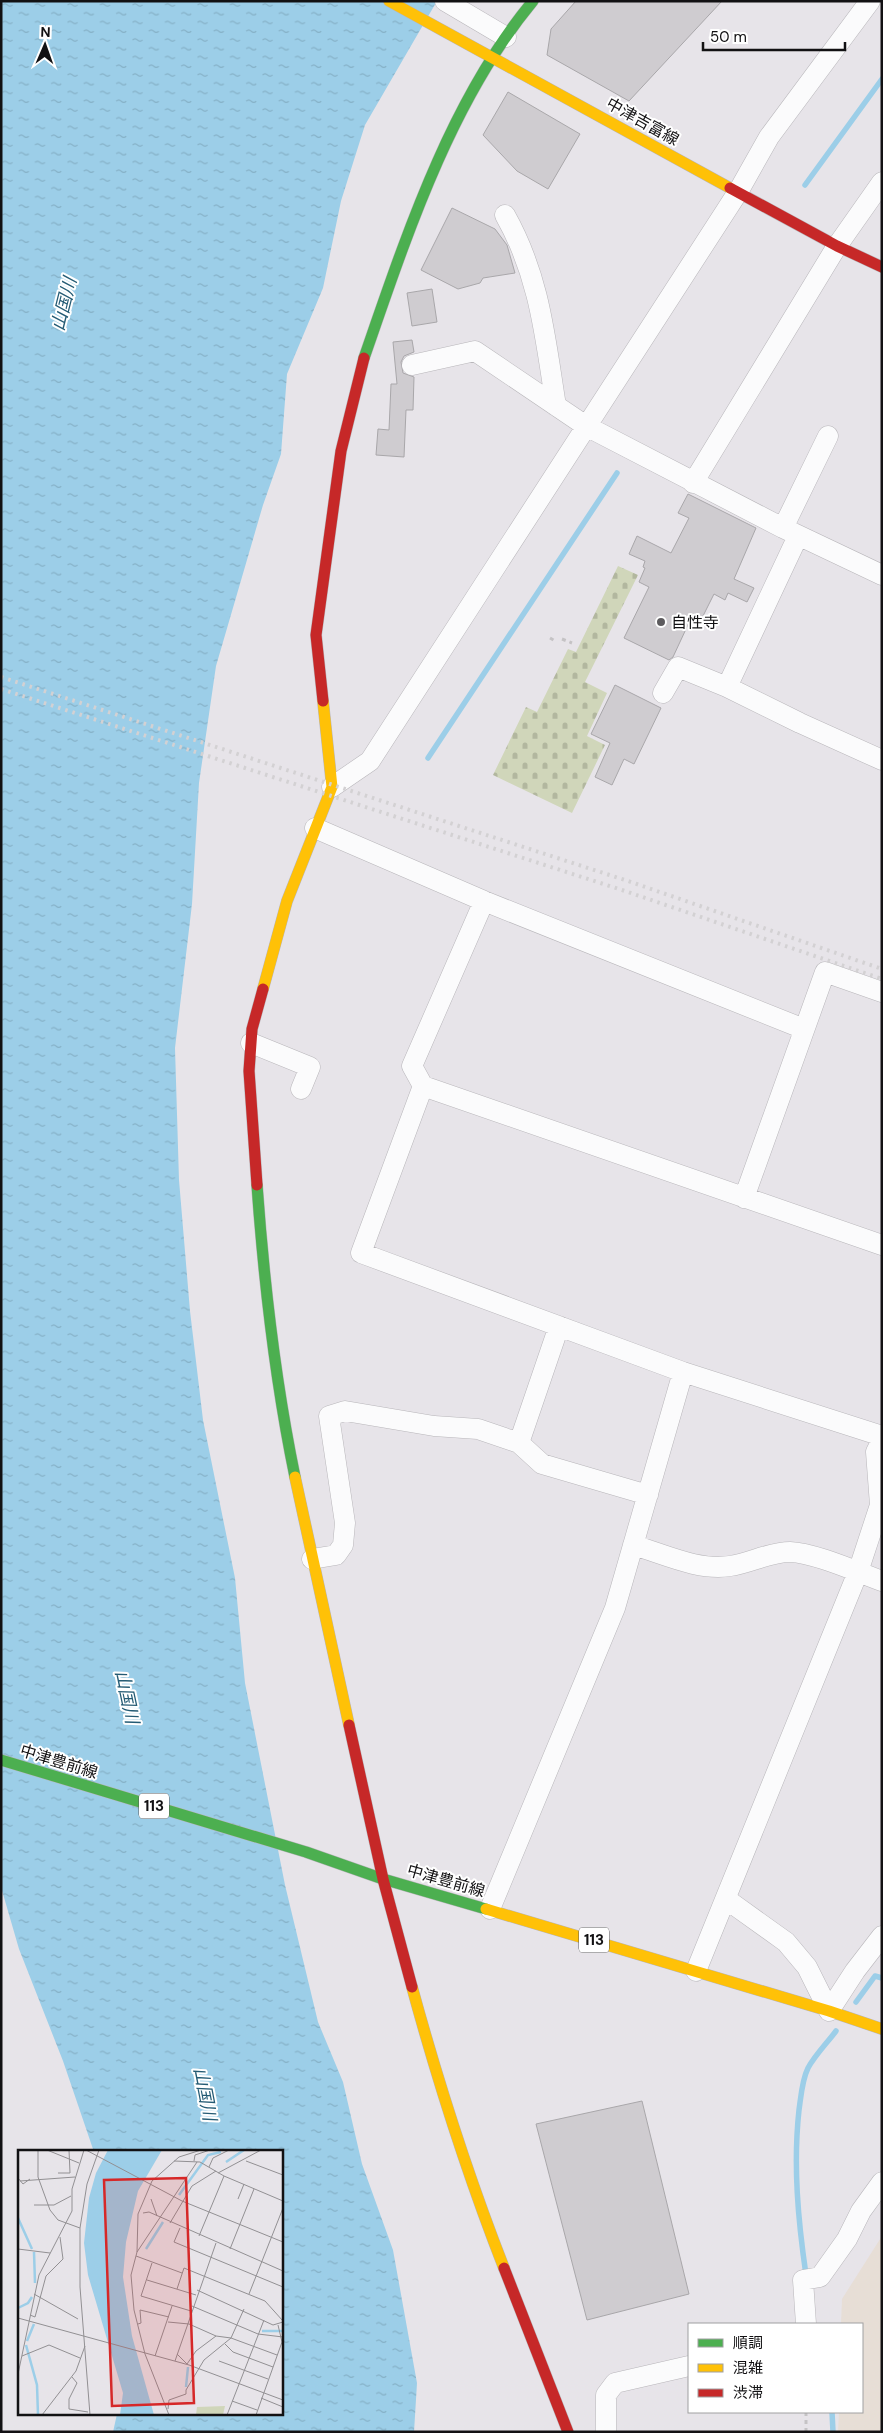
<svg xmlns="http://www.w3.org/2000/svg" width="883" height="2433" font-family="'DM Sans','Noto Sans JP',sans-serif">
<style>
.education{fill:#e7ded6}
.cemetery{fill:url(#cemetery-stones)}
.water{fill:url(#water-ripples)}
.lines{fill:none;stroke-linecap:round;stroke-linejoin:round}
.stream{stroke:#9ccee8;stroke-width:5.5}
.building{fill:#cfccd0;stroke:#a9a7aa}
.street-casing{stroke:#b8b6ba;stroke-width:21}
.fast-casing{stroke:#b8b6ba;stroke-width:12}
.slow-casing{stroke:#b8b6ba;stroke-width:12}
.jam-casing{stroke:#b8b6ba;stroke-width:12}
.path{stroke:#c5c3c5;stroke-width:3;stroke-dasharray:4 4;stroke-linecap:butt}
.street{stroke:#fbfbfc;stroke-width:20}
.fast{stroke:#4caf50;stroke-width:11}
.slow{stroke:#ffc107;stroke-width:11}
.jam{stroke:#c62828;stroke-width:11}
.rail{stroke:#d3d1d3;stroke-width:4;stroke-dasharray:2.5 5;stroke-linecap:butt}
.poi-dot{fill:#5d5b5e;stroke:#fff;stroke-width:2}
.labels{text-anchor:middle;stroke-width:4;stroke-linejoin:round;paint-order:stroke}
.shield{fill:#fff;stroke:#59585a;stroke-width:1}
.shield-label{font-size:15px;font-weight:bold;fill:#121113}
.street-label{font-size:16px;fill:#121113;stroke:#fff}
.poi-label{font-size:16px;fill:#121113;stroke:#fff;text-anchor:start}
.water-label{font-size:18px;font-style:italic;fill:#245b74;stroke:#fff}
.inset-river{fill:none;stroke:#9ccee8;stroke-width:2.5}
.inset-road{fill:none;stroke:#929093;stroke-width:1}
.view{fill:#d62828;fill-opacity:0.15;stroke:#d62828;stroke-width:2.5}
.inset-edge{fill:none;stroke:#121113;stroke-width:2.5}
</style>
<defs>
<pattern id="cemetery-stones" width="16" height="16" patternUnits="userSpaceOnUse" patternTransform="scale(1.25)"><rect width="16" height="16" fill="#d0d6ba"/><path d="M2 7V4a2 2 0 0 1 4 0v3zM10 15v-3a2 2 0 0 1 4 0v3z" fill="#b2b79f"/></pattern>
<pattern id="water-ripples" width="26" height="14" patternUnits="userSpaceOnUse" patternTransform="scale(1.25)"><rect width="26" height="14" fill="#9ccee8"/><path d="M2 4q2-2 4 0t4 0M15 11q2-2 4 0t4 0" fill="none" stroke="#85b0c6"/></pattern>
</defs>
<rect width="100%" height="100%" fill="#e7e4e9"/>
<path class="education" d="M882,2236V2432H838L839,2412H862V2324H841L842,2299Z"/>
<path class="cemetery" d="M618,566L638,575L585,682L607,693L587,736L605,745L572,813L493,775L526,707L537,712L568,649L576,652Z"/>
<path class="water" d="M1,1H437L365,125L341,201L323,288L287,374L281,454L263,505L216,666L199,783L192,904L175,1048L179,1180L190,1311L203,1420L235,1578L245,1683L285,1885L318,2022L343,2082L362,2164L393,2250L417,2383L414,2432H113L117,2414H281V2152H94L63,2061L19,1949L1,1887Z"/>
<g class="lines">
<path class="stream" d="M805,185L882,79
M428,758L617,473
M856,2002L875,1976L882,1978
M806,2275C798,2220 793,2165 799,2110C801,2096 802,2080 808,2068C815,2055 827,2043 836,2031
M832,2412L833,2432"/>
</g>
<path class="building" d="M576,1H722L629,101L547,55L551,29Z
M508,92L580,134L548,189L517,171L483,135Z
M452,208L495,229L507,245L515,273L483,278L480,283L458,289L421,270Z
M432,289L437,322L412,326L407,293Z
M412,340L414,352L404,356L401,362L403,373L414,377L413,410H406L404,457L376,455L378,429L389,430L391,384H397L393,342Z
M688,494L756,528L734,579L754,588L747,602L728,593L725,600L714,594L702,618L693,614L673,657L669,660L624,638L649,587L639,582L645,568L643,567L645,561L629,554L637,536L671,553L689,518L678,513Z
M615,685L661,708L634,764L624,759L612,785L595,777L610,743L591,734Z
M642,2101L689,2294L587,2320L536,2124Z"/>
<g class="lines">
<defs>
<path id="street" d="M445,1L506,37
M505,215C540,277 545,337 556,406
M412,365L475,351L586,426L783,528L882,575
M693,483L837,246L882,182
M783,528L828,436
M798,536L727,687L800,723L882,760
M663,693L678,667L727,687
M332,787L370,761L738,192L769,137L870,1
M315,828L484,901L804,1029
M484,901L412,1066L423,1086L882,1245
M251,1043L310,1067L301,1089
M423,1086L361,1253L683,1372L882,1436
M744,1198L825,972L882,992
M519,1443L559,1326
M633,1545C664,1554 698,1571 730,1566C751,1563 769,1552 790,1552C815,1553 857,1572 882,1581
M312,1559L336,1555L343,1545L345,1523L329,1416L345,1411L434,1426L478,1429L519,1443L542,1464L648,1495
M726,1899L786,1942L807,1967L829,2011L855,1971L882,1936
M490,1909L615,1608L683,1372
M696,1971L858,1572L880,1505L876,1452L882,1440
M806,2324L803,2280L820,2277L847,2239L861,2211L882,2182
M606,2432V2395L615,2383L689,2366"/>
<path id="fast" d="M364,358C406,237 450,101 533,1
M257,1185C264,1283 275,1380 295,1477
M1,1760L306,1852L383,1879L486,1909"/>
<path id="slow" d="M389,1L730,188
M263,989L287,901L332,787L323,701
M295,1477L349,1725
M486,1909L829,2011L882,2029
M412,1987C438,2082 468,2176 504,2268"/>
<path id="jam" d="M730,188L837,246L882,267
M323,701L316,635L341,451L364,358
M257,1185L249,1071L252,1029L263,989
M349,1725L383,1879L412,1987
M504,2268L568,2432"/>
</defs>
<use href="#street" class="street-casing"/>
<use href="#fast" class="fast-casing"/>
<use href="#slow" class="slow-casing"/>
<use href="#jam" class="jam-casing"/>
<path class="path" d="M550,638L555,641
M562,639L572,643
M806,2432V2412"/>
<use href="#street" class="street"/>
<use href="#fast" class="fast"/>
<use href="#slow" class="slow"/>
<use href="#jam" class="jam"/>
<path class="rail" d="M1,677L628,881L882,969
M1,689L622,890L882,979"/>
</g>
<circle class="poi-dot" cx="661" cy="622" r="5"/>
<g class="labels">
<g class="shield">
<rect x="139" y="1793.5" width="30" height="25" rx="4"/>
<rect x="579" y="1927.5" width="30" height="25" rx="4"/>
</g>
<g class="shield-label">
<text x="154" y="1811">113</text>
<text x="594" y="1945">113</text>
</g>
<g class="street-label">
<text transform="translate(643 121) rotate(29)" y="6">中津吉富線</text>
<text transform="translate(59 1761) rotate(17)" y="6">中津豊前線</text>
<text transform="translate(446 1880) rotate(16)" y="6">中津豊前線</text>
</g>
<g class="poi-label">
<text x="671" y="628">自性寺</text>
</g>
<g class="water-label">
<text transform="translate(64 304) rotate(-76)" y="6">山国川</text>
<text transform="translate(127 1697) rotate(78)" y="6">山国川</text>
<text transform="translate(205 2094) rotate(79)" y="6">山国川</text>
</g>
</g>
<g transform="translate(18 2150)">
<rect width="265" height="265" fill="#e7e4e9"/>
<path d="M207,256L205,265H178L179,257Z" fill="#d0d6ba"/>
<path d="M90,0H144L120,41L108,92L105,127L114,186L136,265H102L105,243L70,125L66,93L71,48L78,23Z" fill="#9ccee8"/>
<path class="inset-river" d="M208,12L226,0M161,45L190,5L203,2M0,68L14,99M128,99L145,72M16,102L17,133M0,158L10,153L14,147M244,181H265M9,191L16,174M8,195L19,235L20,265M168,237L170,217"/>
<path class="inset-road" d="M20,0V27L32,60L40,70L62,78M29,0L61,13M68,0L164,51L265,92M156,11L182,12L206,26L265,51M176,11L177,5L192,0M228,11L265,25M191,17L195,8L211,0M40,23H52L51,0M200,23L243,0M0,28L5,34L12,29M2,31L57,27M133,49L139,66M220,49L226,34M16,55H36L53,46M125,63L131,62L265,121M152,73L174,36L198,21M162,78L156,92L265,137M181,86L206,26M0,99L32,103M212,99L236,39M119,102L120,64L134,31L161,7L183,0M118,106L164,123M134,113L123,146L173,161M129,130L178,145M159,139L166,118L247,151L265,171M179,140L255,175L265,172M16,144L60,169M231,144L265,58M174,156L240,184L265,187M12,165L17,167L28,126L45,109L42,87M0,168L171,215L265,250M150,172L171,174L198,186L213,188L259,205M120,174L123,173L122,160L151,167M207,194L215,202L255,217M159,204L169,214L178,201L198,186M4,206L31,195L62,208M137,206L154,156M157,211L198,93M201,211L250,229M0,224L21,125L54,61V39L66,0M54,227L59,233L51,249V259L70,262M243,248L265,257M214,251L239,260M150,259L151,250L168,244V240L186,210L213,188L226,159M24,265L58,221L67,196M72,265L62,137V78L69,34L81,0M151,265L127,204L116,160L113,125L119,102L179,12M209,265L246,170M238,265L264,192L260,175"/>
<path class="view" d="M168,28L176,253L94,256L86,30Z"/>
<rect width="265" height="265" class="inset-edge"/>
</g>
<rect width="883" height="2433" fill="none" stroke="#121113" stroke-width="5"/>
<rect x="688" y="2323" width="175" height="90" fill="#ffffff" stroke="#a0a0a1"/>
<rect x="698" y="2339" width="25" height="8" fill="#4caf50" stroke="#a0a0a1"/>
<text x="733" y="2348" font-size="15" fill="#121113">順調</text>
<rect x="698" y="2364" width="25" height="8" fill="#ffc107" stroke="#a0a0a1"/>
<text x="733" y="2373" font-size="15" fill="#121113">混雑</text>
<rect x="698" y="2389" width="25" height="8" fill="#c62828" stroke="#a0a0a1"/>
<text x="733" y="2398" font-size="15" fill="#121113">渋滞</text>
<g transform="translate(45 45) rotate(2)" stroke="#ffffff" stroke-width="4" paint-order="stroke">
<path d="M0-4L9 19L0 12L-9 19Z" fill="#121113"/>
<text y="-8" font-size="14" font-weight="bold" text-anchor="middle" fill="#121113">N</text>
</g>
<path d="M703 42v8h142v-8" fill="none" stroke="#121113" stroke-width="2.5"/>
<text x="710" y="42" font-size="15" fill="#121113" stroke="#ffffff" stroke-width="4" paint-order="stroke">50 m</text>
</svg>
